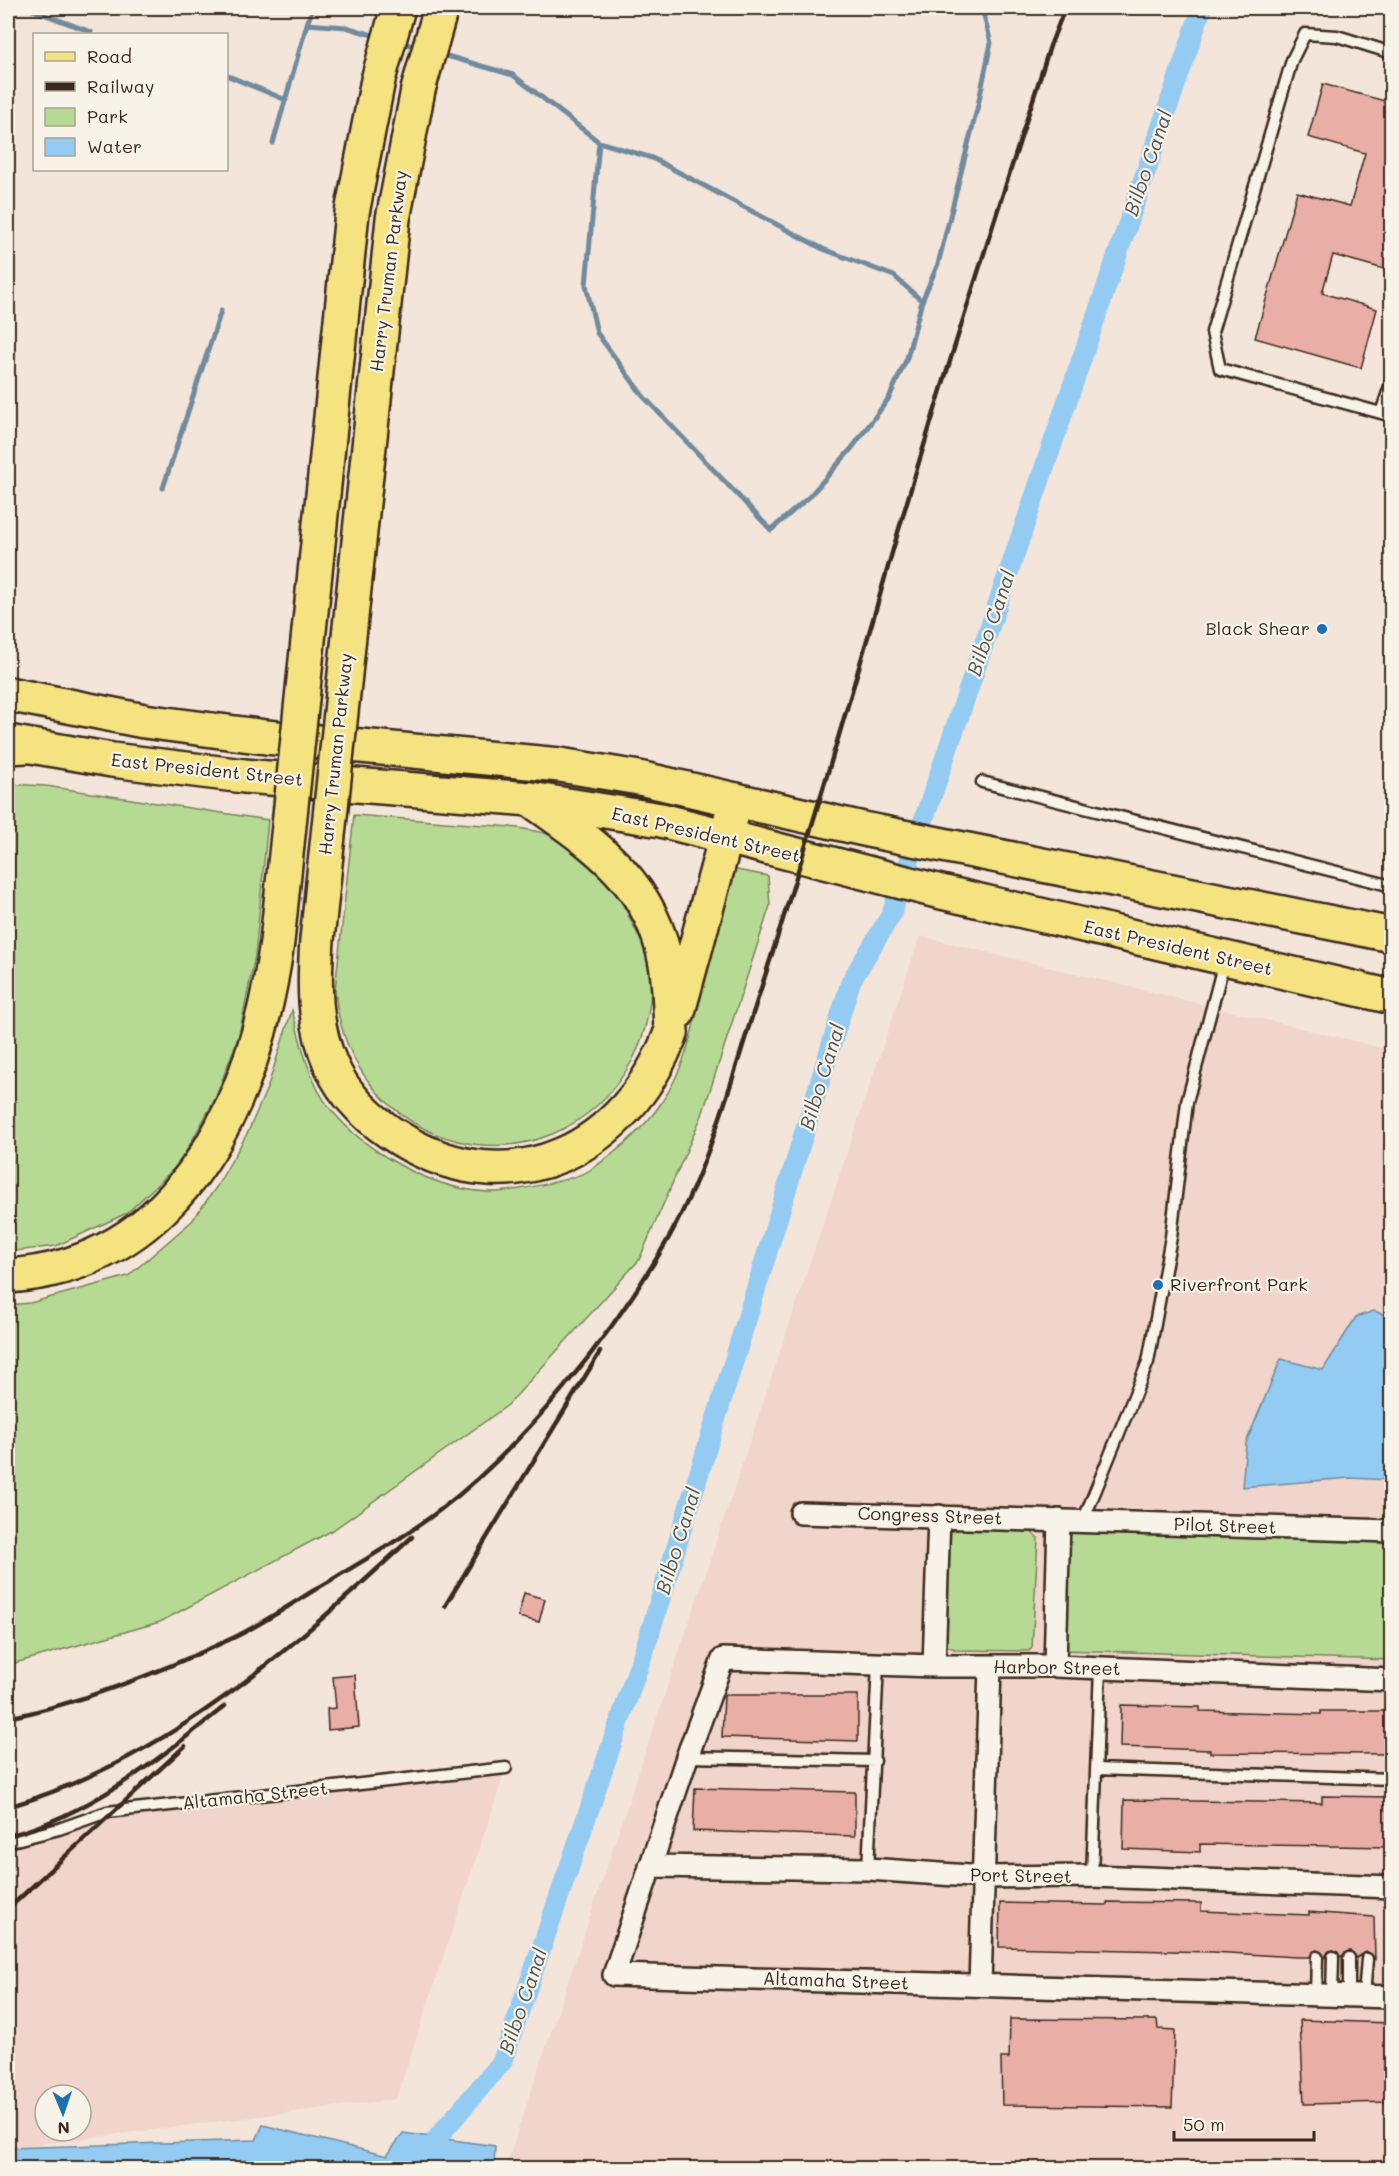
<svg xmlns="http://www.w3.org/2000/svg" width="1399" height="2176" font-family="Mali,sans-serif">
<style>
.built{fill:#f1d4cb;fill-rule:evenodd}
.green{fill:#b6da94;stroke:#788259;stroke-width:1.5}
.water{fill:#93cbf2;stroke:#708b9d;stroke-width:1.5}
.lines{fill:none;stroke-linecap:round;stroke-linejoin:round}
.stream{stroke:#708b9d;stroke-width:5}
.canal{stroke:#93cbf2;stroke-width:20}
.building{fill:#e9aea6;stroke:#3b2a1e;stroke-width:1.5}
.service-casing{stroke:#3b2a1e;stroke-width:15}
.minor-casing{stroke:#3b2a1e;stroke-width:26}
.primary-casing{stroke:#3b2a1e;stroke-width:38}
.motorway-casing{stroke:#3b2a1e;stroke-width:38}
.service{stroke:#f7f3e8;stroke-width:10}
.minor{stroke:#f7f3e8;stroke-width:21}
.primary{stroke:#f5e382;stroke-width:33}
.motorway{stroke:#f5e382;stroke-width:33}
.rail{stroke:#3b2a1e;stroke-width:4.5}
.motorway-bridge-casing{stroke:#3b2a1e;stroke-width:38;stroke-linecap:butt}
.motorway-bridge{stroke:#f5e382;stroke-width:33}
.poi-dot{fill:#1f6fb2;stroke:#f7f3e8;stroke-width:2}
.labels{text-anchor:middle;stroke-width:4.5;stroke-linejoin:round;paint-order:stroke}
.street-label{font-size:18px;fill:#3b2a1e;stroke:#f7f3e8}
.poi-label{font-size:18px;fill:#3b2a1e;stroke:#f7f3e8;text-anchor:end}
.water-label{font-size:20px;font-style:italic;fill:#515253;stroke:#f7f3e8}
</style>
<rect width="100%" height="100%" fill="#f4e5db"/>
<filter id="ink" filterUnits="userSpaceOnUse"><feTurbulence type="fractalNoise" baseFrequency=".0167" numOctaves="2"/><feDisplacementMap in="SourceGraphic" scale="12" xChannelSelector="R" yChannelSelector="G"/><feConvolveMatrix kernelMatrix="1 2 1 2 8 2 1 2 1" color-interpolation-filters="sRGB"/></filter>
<g filter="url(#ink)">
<path class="built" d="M920,936L1391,1050V2168H608L506,2166Z
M506,1768L396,2099L8,2148V1831L107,1812ZM45,2095H81V2131H45Z"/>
<path class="green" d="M8,784L46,786L268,820L255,956L239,1035L215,1099L179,1164L127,1213L56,1246L8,1252Z
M354,815C393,818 432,821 471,824C498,826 531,827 556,837C595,854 618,890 634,927C639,937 644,946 647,956C657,987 647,1033 632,1061C550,1205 349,1154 335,990Z
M731,869L768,876L770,906L702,1115L639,1260L508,1405L333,1530L160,1622L8,1665V1305L30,1303L128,1276L192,1221L217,1186L248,1132L268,1086L292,1010C301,1042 308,1080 329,1107C364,1152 431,1189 488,1192C507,1193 575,1180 590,1170C616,1153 645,1128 662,1102C687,1064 692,1031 702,988C712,948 721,909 731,869Z
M961,1529L1031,1532L1038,1538L1032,1648L1029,1651L957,1650L947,1646L946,1542L950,1532Z
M1071,1533L1391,1543V1660L1063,1650L1065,1547Z"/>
<path class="water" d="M1374,1311L1391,1317V1480L1350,1478L1242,1487L1246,1443L1281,1359L1323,1370L1356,1317Z
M263,2125L387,2156L403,2133L495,2146L494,2168H8V2148L256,2140Z"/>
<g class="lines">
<path class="stream" d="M27,8L91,32
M313,8L307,24L346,27L379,37
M400,42L420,48
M440,54L513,75L599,142
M226,75L286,100
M273,143L307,24
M922,301L894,276L823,249L652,158L599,142L586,285L597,333L643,396L771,530L809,497L852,448L889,398L907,358L922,301L938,264L978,105L991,43L982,8
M163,488L221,311"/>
<path class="canal" d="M437,2138L502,2062L648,1639L851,981L891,915L1202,8"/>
</g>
<path class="building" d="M1323,84L1392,103V259L1388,270L1333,255L1322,293L1377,309L1361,368L1255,338L1297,192L1350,206L1365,153L1308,137Z
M524,1593L545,1599L539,1622L518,1617Z
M355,1675L359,1727L328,1730L327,1709L336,1708L333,1677Z
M724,1695H858V1741L722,1737Z
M1121,1705L1200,1707V1711L1321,1714V1711H1392V1754L1210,1753V1750L1120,1747Z
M695,1788L855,1792V1836L693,1831Z
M1322,1796L1392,1797V1847L1200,1844V1852L1123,1849L1124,1800L1322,1803Z
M1107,1902L1201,1903V1911L1309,1915V1912L1374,1917L1375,1959L1367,1952L1356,1958L1350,1951L1340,1957L1334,1950L1329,1951L1325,1957L1317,1950L1310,1957H1296L1213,1952L999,1947L1000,1903L1107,1905Z
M1010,2019L1157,2020L1158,2029L1175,2030L1172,2107L1002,2105L1001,2058H1009Z
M1300,2020L1392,2023V2102L1304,2104Z"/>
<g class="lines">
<defs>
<path id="service" d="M1392,380L1381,413L1392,416
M1381,413L1220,369L1212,332L1292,60L1305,34L1337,36L1392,53
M982,782L1392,886
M1083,1521L1148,1362L1171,1237L1187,1102L1224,962
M687,1757L875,1761
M1096,1769L1392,1779
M8,1842L59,1829L107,1812L506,1768
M868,1869L878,1664
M1092,1876L1100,1668
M1349,1958V1995
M1316,1994L1317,1957
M1332,1995L1333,1957
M1364,1996L1367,1959"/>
<path id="minor" d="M801,1513L1392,1531
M934,1666L939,1516
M1055,1666L1059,1520
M1392,1680L1055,1666H934L723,1659L687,1757L614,1975L1392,1997
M650,1866L868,1869L984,1877L1092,1876L1392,1887
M980,1985L990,1667"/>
<path id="primary" d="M8,694L144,721L266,737L560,765L639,778L868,830L1392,935
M8,742L112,760L244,776L530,799L661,820L937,891L1392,997"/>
<path id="motorway" d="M8,747L26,746
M530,799C595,845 651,881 666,964C670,987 670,1010 671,1033
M678,1012L736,800"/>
</defs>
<use href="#service" class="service-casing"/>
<use href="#minor" class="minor-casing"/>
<use href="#primary" class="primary-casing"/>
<use href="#motorway" class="motorway-casing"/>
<use href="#service" class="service"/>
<use href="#minor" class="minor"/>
<use href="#primary" class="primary"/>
<use href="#motorway" class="motorway"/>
<path class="rail" d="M445,1606L600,1352
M8,1718C85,1702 163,1671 235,1637C263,1623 290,1605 316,1589C358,1564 402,1539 440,1510C522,1448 612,1335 664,1246C708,1171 730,1084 757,1001C799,871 838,740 876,609C929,420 991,233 1050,46L1065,8
M8,1807C170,1759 291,1649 412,1537
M8,1836C90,1815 159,1759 225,1706
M8,1909L185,1746"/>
<defs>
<path id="motorway-bridge" d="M441,8L418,90L393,219L317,940C314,984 313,1024 331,1065C344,1096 373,1123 402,1140C514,1207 627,1148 671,1033
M8,1276C186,1264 256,1095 277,942L352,213L378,80L398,8"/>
</defs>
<use href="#motorway-bridge" class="motorway-bridge-casing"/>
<use href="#motorway-bridge" class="motorway-bridge"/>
</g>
</g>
<g class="poi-dot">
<circle cx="1322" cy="629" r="6"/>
<circle cx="1158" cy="1285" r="6"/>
</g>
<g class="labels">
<g class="street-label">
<text transform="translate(389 271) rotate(-83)" y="6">Harry Truman Parkway</text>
<text transform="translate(336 754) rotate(-84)" y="6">Harry Truman Parkway</text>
<text transform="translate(207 770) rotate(6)" y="6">East President Street</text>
<text transform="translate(706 835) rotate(13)" y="6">East President Street</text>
<text transform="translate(1178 948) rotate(13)" y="6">East President Street</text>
<text transform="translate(930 1516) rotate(2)" y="6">Congress Street</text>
<text transform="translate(1225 1526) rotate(2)" y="6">Pilot Street</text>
<text transform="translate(1057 1668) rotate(1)" y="6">Harbor Street</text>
<text transform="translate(255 1796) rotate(-6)" y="6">Altamaha Street</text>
<text transform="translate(1021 1876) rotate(1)" y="6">Port Street</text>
<text transform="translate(836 1981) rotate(2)" y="6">Altamaha Street</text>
</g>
<g class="poi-label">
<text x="1310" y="635">Black Shear</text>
<text x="1170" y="1291" text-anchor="start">Riverfront Park</text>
</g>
<g class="water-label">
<text transform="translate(1148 163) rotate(-71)" y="7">Bilbo Canal</text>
<text transform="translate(991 623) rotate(-71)" y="7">Bilbo Canal</text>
<text transform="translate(822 1077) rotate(-73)" y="7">Bilbo Canal</text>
<text transform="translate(678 1541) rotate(-73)" y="7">Bilbo Canal</text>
<text transform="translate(523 2001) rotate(-71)" y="7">Bilbo Canal</text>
</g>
</g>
<rect width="1399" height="2176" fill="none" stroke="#f7f3e8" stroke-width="30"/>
<rect x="15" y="15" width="1369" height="2146" fill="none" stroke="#3b2a1e" stroke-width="2" filter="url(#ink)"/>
<rect x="33" y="33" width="195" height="138" fill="#f7f3e8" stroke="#aca397" stroke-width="1.5"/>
<rect x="45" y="52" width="30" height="9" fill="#f5e382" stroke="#aca397" stroke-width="1.5"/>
<text x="87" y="63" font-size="18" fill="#3b2a1e">Road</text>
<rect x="45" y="82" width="30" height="9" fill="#3b2a1e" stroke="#aca397" stroke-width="1.5"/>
<text x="87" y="93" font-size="18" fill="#3b2a1e">Railway</text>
<rect x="45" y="108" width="30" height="18" fill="#b6da94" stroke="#aca397" stroke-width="1.5"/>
<text x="87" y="123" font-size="18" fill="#3b2a1e">Park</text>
<rect x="45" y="138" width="30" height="18" fill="#93cbf2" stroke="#aca397" stroke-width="1.5"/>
<text x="87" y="153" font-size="18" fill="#3b2a1e">Water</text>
<g transform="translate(63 2113) rotate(178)"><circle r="28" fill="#f7f3e8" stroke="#aca397" stroke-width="1.5"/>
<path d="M0-4.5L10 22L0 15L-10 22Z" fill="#1f6fb2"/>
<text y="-9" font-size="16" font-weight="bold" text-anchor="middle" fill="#3b2a1e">N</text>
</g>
<path d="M1174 2131v9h140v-9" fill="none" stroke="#3b2a1e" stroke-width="3"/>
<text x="1183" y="2131" font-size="18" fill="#3b2a1e" stroke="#f7f3e8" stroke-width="4.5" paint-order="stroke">50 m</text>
</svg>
